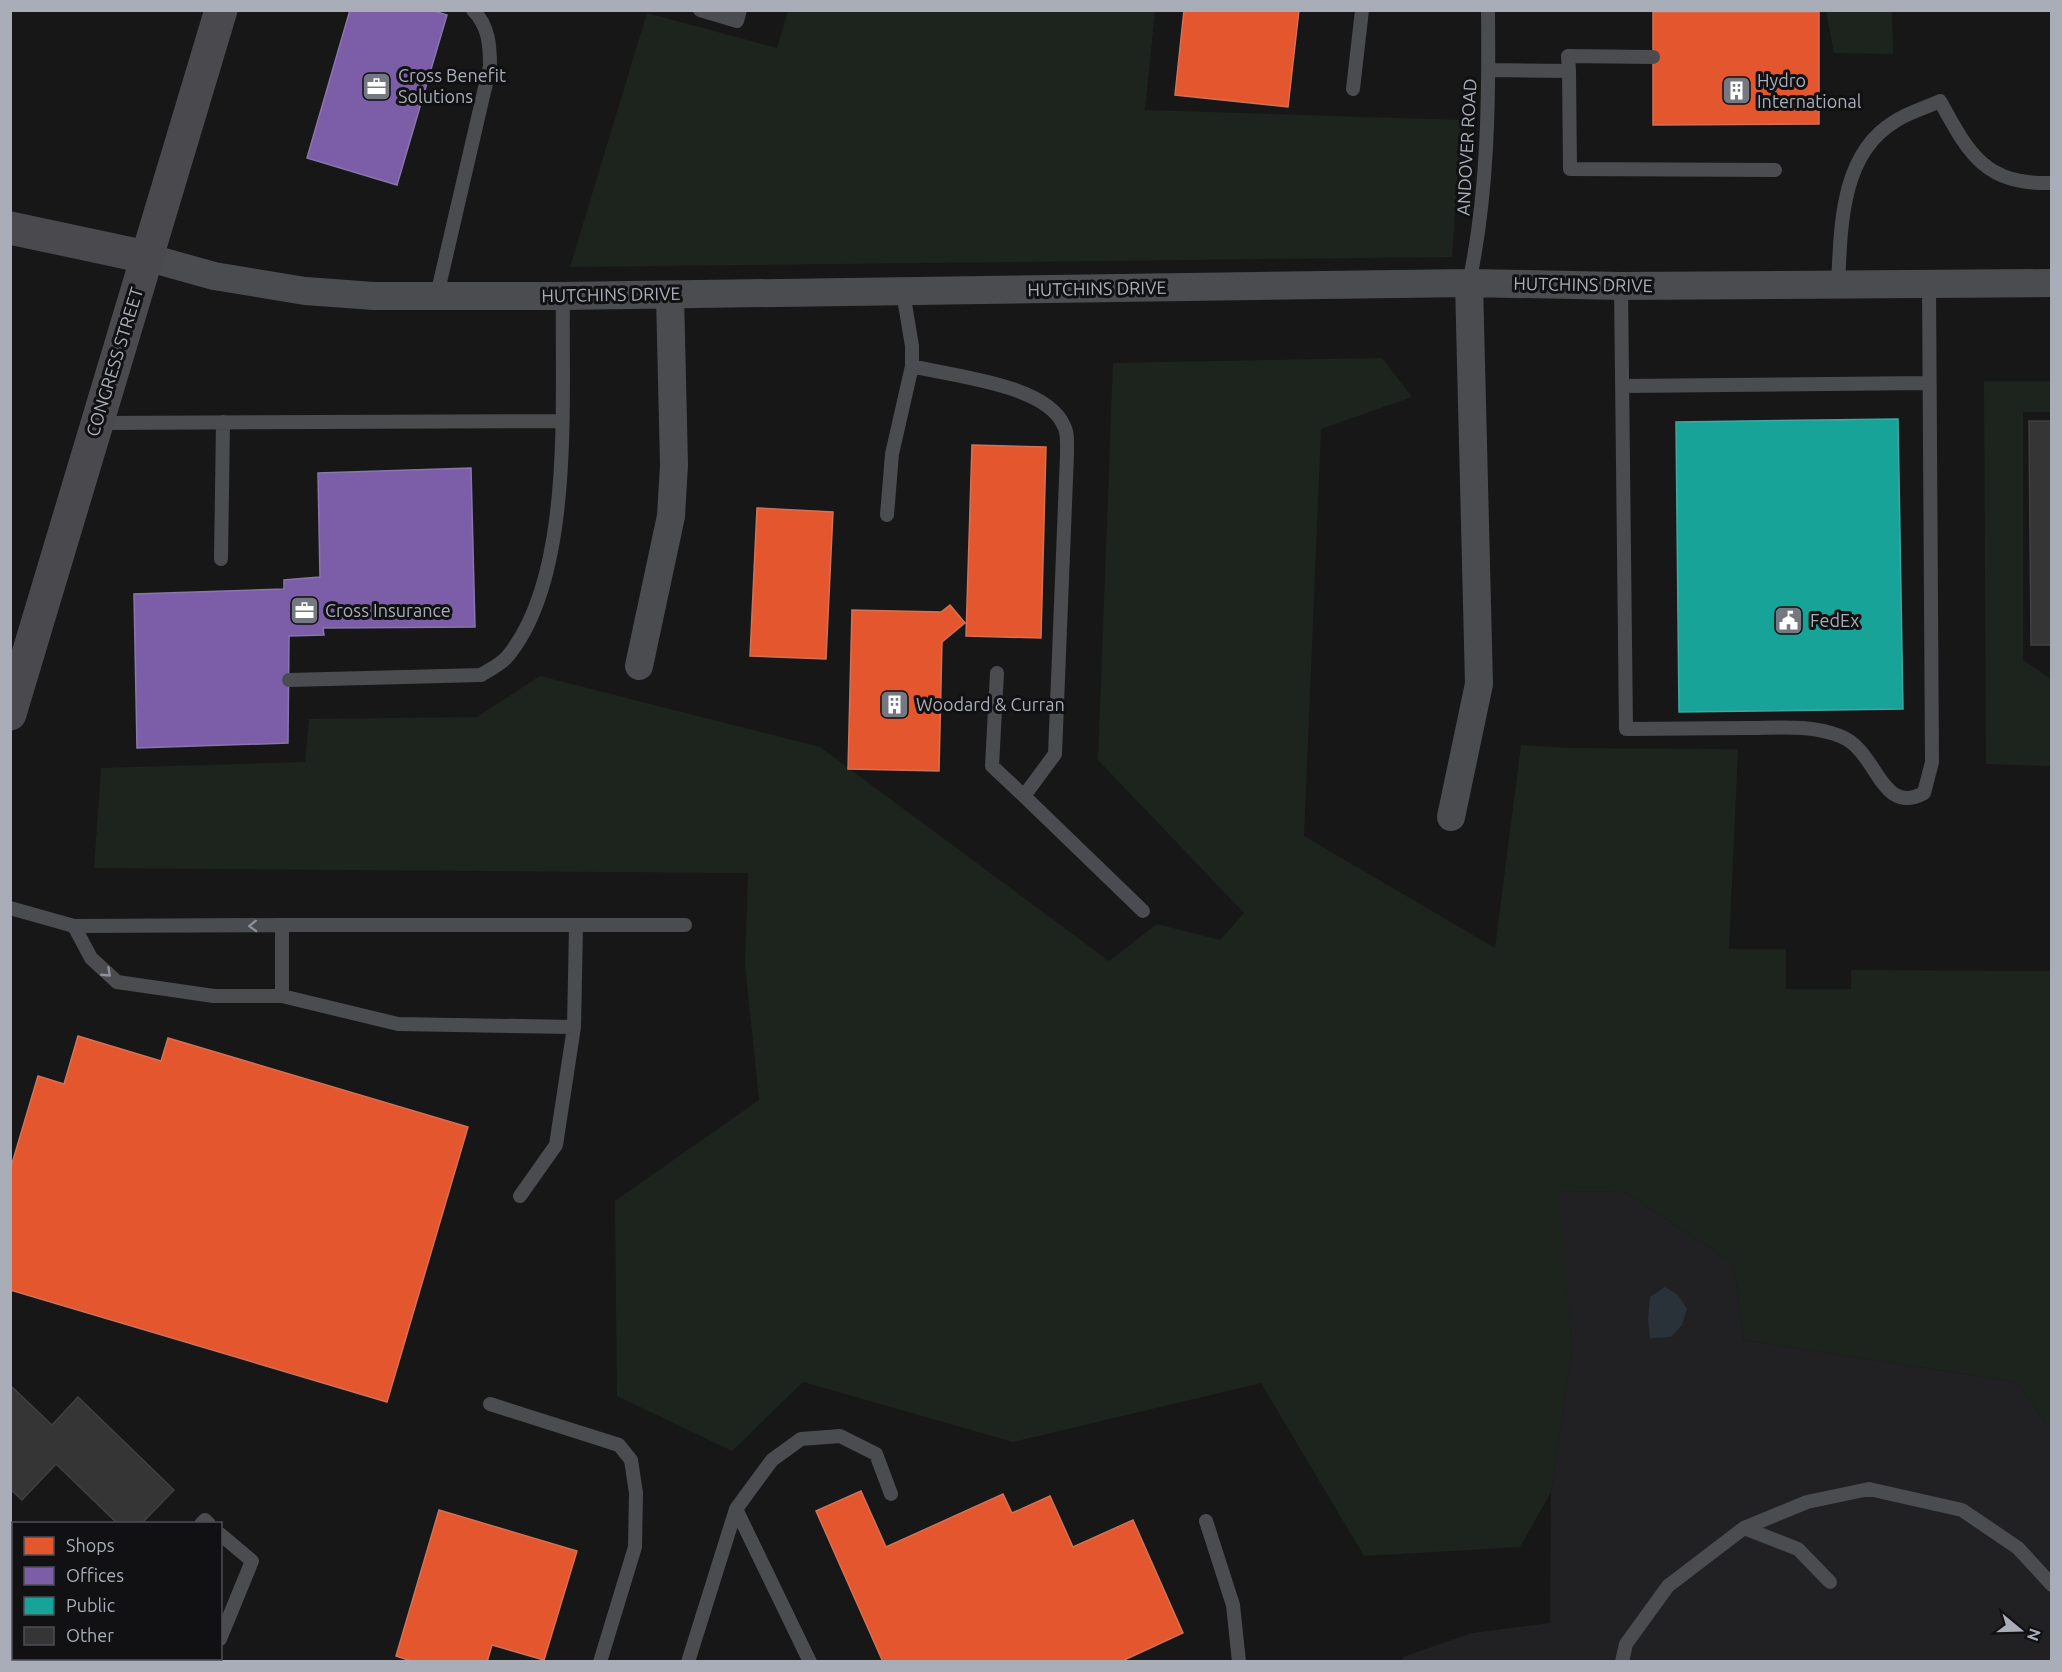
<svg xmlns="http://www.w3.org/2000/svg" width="2062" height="1672" font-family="Ubuntu,sans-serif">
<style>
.built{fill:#212123}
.green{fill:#1d241e}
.water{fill:#2a3239}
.shops{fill:#e4572e;stroke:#d27157;stroke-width:1.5}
.offices{fill:#7b5ea7;stroke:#8876ac;stroke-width:1.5}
.public{fill:#17a398;stroke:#42a6a2;stroke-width:1.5}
.building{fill:#353536;stroke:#3f4043;stroke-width:1.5}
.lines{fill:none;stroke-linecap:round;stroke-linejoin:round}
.service{stroke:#4b4c50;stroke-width:14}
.minor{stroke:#4b4c50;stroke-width:28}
.secondary{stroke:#4a4a4e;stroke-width:33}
.oneway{stroke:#8c9099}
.labels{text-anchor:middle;stroke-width:6;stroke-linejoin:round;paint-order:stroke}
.poi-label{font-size:18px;fill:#a8adb8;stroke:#111113;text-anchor:start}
.street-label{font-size:18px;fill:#a8adb8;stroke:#111113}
</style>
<rect width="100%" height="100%" fill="#171717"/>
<path class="built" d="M1559,1191L1624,1192L1733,1262L1744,1340L2017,1382L2051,1430V1661L1403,1662V1657L1472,1633L1550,1623L1551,1492L1572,1349Z"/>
<path class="green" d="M788,11H1155L1145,110L1461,120L1452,257L570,267L647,13L777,48Z
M1826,11H1892L1893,54L1834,53Z
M1382,358L1412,397L1321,429L1304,836L1495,948L1521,745L1569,748L1738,749L1729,949H1786V989H1851V970L2051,971V1430L2017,1382L1744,1340L1733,1262L1624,1192L1560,1191L1572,1349L1551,1492L1520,1547L1364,1556L1261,1383L1013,1442L803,1382L732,1451L617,1396L615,1201L759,1100L745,964L748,873L94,868L101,768L305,762L309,719L477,717L540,676L820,747L1109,961L1157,924L1220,940L1244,913L1098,760L1113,363Z
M1984,381H2051V412H2023V660L2051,679V766L1986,764Z"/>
<path class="water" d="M1665,1287L1678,1295L1687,1309L1682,1325L1671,1337L1650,1338L1648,1319L1650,1297Z"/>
<path class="shops" d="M1184,10H1299L1288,107L1175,95Z
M1653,12H1819V124L1653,125Z
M972,445L1046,447L1041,638L966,636Z
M757,508L833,512L826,659L750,656Z
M950,605L965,623L942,642L939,771L848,769L852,610L941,612Z
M78,1036L161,1061L168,1038L468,1127L387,1402L10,1290V1170L38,1076L64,1084Z
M861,1491L886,1547L1003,1494L1012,1513L1050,1496L1073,1547L1133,1520L1183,1633L1120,1662H883L816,1511Z
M439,1510L577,1551L544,1660L492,1645L487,1662H414L396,1656Z"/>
<path class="offices" d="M350,10H431L447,15L397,185L307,158Z
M471,468L475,627L323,628L324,635L289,636L288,743L137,748L134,594L284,589V580L320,577L318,473Z"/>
<path class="public" d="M1898,419L1903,709L1679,712L1676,422Z"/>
<path class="building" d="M2029,421H2052V645H2031Z
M10,1385L52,1425L78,1397L174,1490L141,1524H118L56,1464L22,1500L10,1489Z
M14,1584V1622L10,1620V1591Z"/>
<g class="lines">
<path class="service" d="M700,10L737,21L740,10
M1488,70L1569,71L1568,56L1653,57
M1569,71L1570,169L1775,170
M1353,89L1362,10
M1469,283C1488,194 1489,102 1488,10
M1838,284C1841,228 1840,155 1894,122C1907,113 1925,108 1940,101C1969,154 1985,185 2052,183
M1621,286L1626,729C1666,729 1706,728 1745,728C1777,728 1810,724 1840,736C1878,750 1880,817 1924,793L1932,762L1929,283
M437,295L490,66C490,46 489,26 473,10
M912,366C951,376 1047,384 1064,426C1068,433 1067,445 1067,454L1055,754L1024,796L1143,911
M1622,386L1929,383
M98,423L561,421
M887,515L892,454L912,366V346L903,292
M221,559L223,422
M997,673L992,766L1024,796
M289,680L481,675C489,670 501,664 507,657C575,576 561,398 563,296
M10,908L74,926L282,925V996
M282,925H685
M74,926L91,958L117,982L214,996H282L398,1024L574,1027L576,926
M520,1196L556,1145L574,1027
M490,1404L619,1445L631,1460L636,1493L635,1547L600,1662
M736,1509L810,1662
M1206,1521L1233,1605L1239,1662
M201,1524L205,1520L209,1524
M1744,1528L1798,1549L1830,1582
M220,1534L252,1561L220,1639
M119,1662L120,1658
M212,1662L213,1658
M688,1662L736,1509L772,1460L801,1439L840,1436L876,1454L891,1494
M1622,1662L1626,1644L1668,1586L1744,1528L1807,1502L1869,1489L1962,1510L2018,1548L2052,1585"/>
<path class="minor" d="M146,257L214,276L305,291L374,296H563L1469,283L1621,286L2052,283
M639,666L671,516L674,465L670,295
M1451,817L1479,684L1469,283"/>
<path class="secondary" d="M10,228L146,257
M10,714L221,10"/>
</g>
<defs><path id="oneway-chevron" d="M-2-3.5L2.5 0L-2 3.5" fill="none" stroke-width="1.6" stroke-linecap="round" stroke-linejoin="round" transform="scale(1.5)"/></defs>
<g class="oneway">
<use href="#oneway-chevron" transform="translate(253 926) rotate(178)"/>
<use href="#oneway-chevron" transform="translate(107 973) rotate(43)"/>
</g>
<defs>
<symbol id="office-square" viewBox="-11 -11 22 22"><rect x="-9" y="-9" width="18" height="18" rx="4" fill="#757880" stroke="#111113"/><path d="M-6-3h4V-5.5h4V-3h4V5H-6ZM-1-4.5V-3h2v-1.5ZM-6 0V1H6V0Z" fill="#fff"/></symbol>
<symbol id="building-square" viewBox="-11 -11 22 22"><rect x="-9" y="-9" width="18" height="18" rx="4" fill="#757880" stroke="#111113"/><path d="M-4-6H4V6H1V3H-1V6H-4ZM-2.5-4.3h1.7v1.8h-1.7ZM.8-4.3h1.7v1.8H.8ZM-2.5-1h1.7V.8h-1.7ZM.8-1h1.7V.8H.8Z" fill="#fff"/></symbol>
<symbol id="civic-square" viewBox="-11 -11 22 22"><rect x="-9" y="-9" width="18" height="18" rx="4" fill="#757880" stroke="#111113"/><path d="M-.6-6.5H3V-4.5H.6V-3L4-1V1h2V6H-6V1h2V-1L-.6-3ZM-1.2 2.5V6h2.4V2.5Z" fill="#fff"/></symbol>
</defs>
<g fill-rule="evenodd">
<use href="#office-square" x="360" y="70" width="33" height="33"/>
<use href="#building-square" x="1720" y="74" width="33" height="33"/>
<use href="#office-square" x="288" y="594" width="33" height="33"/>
<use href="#civic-square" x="1772" y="604" width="33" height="33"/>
<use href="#building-square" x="878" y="688" width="33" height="33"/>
</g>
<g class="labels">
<g class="poi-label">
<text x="398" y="82">Cross Benefit<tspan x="398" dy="21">Solutions</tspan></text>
<text x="1757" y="87">Hydro<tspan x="1757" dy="21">International</tspan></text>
<text x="325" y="617">Cross Insurance</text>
<text x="1810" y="627">FedEx</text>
<text x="916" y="711">Woodard &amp; Curran</text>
</g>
<g class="street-label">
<text transform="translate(1467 147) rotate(-87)" y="6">ANDOVER ROAD</text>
<text transform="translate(1583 285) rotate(1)" y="6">HUTCHINS DRIVE</text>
<text transform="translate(1097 289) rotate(-1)" y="6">HUTCHINS DRIVE</text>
<text transform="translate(611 295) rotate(-1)" y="6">HUTCHINS DRIVE</text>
<text transform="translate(115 362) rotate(-73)" y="6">CONGRESS STREET</text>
</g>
</g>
<rect width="2062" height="1672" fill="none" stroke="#a8adb8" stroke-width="24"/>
<rect x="12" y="1522" width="210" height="138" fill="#111113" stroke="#4d4f55" stroke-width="1.5"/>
<rect x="24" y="1537" width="30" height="18" fill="#e4572e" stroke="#4d4f55" stroke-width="1.5"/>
<text x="66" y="1552" font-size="18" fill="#a8adb8">Shops</text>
<rect x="24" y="1567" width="30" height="18" fill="#7b5ea7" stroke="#4d4f55" stroke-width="1.5"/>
<text x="66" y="1582" font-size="18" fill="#a8adb8">Offices</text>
<rect x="24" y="1597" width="30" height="18" fill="#17a398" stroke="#4d4f55" stroke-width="1.5"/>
<text x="66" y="1612" font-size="18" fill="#a8adb8">Public</text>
<rect x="24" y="1627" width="30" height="18" fill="#353536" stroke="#4d4f55" stroke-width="1.5"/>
<text x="66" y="1642" font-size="18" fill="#a8adb8">Other</text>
<g transform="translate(2020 1630) rotate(109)" stroke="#111113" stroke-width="4.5" paint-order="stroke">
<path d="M0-4.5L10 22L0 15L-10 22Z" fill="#a8adb8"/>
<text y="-9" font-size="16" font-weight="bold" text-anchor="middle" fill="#a8adb8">N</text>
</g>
</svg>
